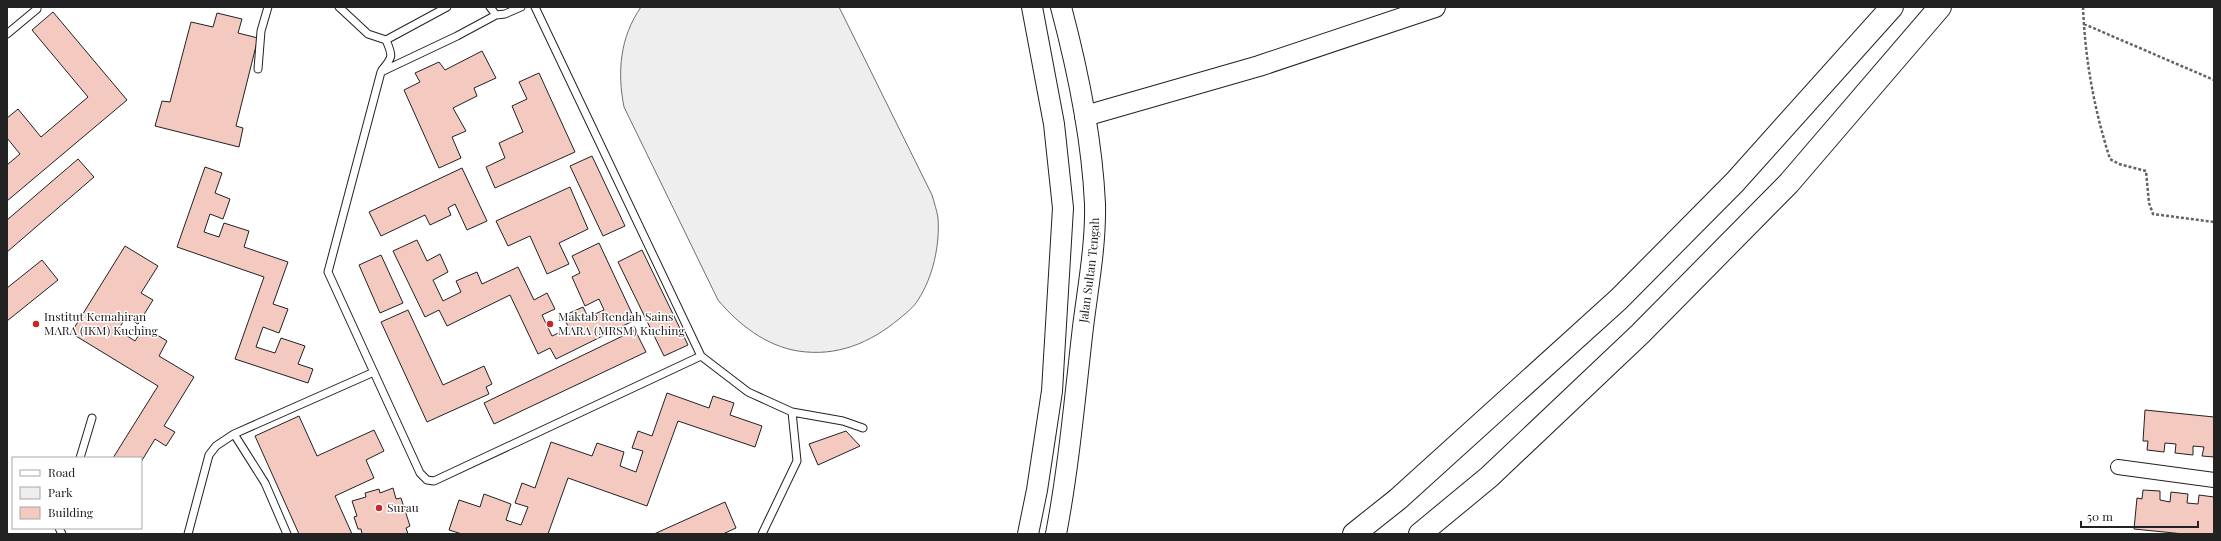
<svg xmlns="http://www.w3.org/2000/svg" width="2221" height="541" font-family="'Playfair Display',serif">
<style>
.green{fill:#eee;stroke:#6f6f6f}
.building{fill:#f3c9c0;stroke:#222}
.lines{fill:none;stroke-linecap:round;stroke-linejoin:round}
.lane-casing{stroke:#222;stroke-width:9}
.street-casing{stroke:#222;stroke-width:16}
.secondary-casing{stroke:#222;stroke-width:22}
.primary-casing{stroke:#222;stroke-width:24}
.path{stroke:#646464;stroke-width:2.5;stroke-dasharray:3 2;stroke-linecap:butt}
.lane{stroke:#fff;stroke-width:7}
.street{stroke:#fff;stroke-width:14}
.secondary{stroke:#fff;stroke-width:20}
.primary{stroke:#fff;stroke-width:22}
.poi-dot{fill:#c62828;stroke:#fff;stroke-width:1.5}
.labels{text-anchor:middle;stroke-width:3;stroke-linejoin:round;paint-order:stroke}
.street-label{font-size:12px;fill:#222;stroke:#fff}
.poi-label{font-size:12px;fill:#222;stroke:#fff;text-anchor:start}
</style>
<rect width="100%" height="100%" fill="#fff"/>
<path class="green" d="M641,7H839L932,195C934,202 937,211 938,218C940,245 933,277 918,300C914,307 905,314 899,319C870,343 837,357 798,351C766,346 738,324 718,300L624,107C617,72 620,37 641,7Z"/>
<path class="building" d="M53,12L127,100L7,201V165L20,154L7,138V118L18,109L41,137L88,97L32,30Z
M217,13L242,19L238,33L258,38L236,126L243,128L239,147L155,126L162,101L170,102L191,22L213,27Z
M482,51L496,78L474,88L477,96L453,108L466,131L452,137L461,158L439,168L404,90L420,82L415,73L439,62L445,70Z
M539,73L575,152L495,188L486,167L505,158L499,143L523,132L512,106L527,99L519,82Z
M592,156L625,226L603,236L570,166Z
M78,159L94,177L7,252V220Z
M205,167L222,173L215,193L230,199L223,219L210,214L204,232L219,237L224,223L249,231L244,247L288,262L273,304L288,309L279,333L263,327L256,347L275,353L281,338L305,346L298,364L313,369L308,383L235,359L264,277L177,247Z
M462,168L487,221L467,230L455,204L448,208L451,215L430,225L425,215L381,236L369,212Z
M570,187L588,229L559,243L569,264L547,274L530,236L508,246L496,221Z
M417,240L427,261L440,254L448,272L433,280L443,301L461,292L456,281L477,272L482,284L518,267L534,300L547,293L555,309L542,315L552,336L569,328L563,316L583,307L588,317L604,310L599,299L585,306L572,277L580,273L572,256L599,243L635,320L556,359L550,348L538,354L510,295L447,326L439,310L425,317L393,251Z
M125,246L158,266L141,293L153,300L138,324L126,317L118,330L135,341L144,327L167,341L159,356L194,377L164,426L175,432L166,446L155,439L141,462V458H113L158,386L71,333Z
M642,250L688,345L664,356L618,262Z
M381,255L403,303L380,313L359,265Z
M42,260L58,280L7,321V288Z
M408,310L443,385L484,366L492,384L486,387L489,394L427,422L381,322Z
M635,330L646,352L494,424L484,403Z
M667,393L709,408L713,396L734,403L730,415L762,426L755,447L678,421L647,506L568,478L548,534H462L449,530L459,500L480,507L484,494L511,504L506,520L521,525L528,507L515,503L522,483L535,488L551,442L592,456L597,443L624,452L620,466L636,472L643,451L632,448L638,431L652,436Z
M2145,410L2214,417V457L2202,456L2204,447L2193,446V455L2175,453L2176,444L2165,443L2164,452L2147,450L2148,441H2143Z
M299,416L317,456L374,430L384,451L366,460L374,478L335,496L352,534H299L255,436Z
M846,431L860,446L818,465L809,444Z
M393,488L396,499L401,498L410,526L406,528L408,534H362L361,529H358L354,517L357,516L352,501L366,497L365,493L379,489L380,493Z
M2143,490L2160,491V500L2170,502L2171,492L2188,494L2187,503L2198,504L2199,495L2214,497V534H2184L2134,529L2137,498L2142,499Z
M725,502L736,528L723,534H654Z"/>
<g class="lines">
<defs>
<path id="lane" d="M339,7L368,34L386,40C393,56 393,57 382,70
M490,7L496,15
M521,7L505,14L496,15L457,36L381,72L328,272L420,473L427,480L434,481L701,356
M535,7L701,356L748,392L792,412L797,461L762,534
M7,34L37,9
M386,40L447,7
M258,69L261,31L268,7
M792,412L843,421L863,428
M234,434L265,483L287,534
M80,458L92,418
M59,528L62,534
M188,534L209,455L216,446L234,434L374,372"/>
<path id="street" d="M2118,467L2214,480"/>
<g id="secondary">
<path d="M1085,116L1259,66L1435,7"/>
<path d="M1028,534L1037,490L1052,391L1063,208L1054,124L1032,7"/>
<path id="s1" d="M1056,534C1069,466 1075,396 1083,327C1088,287 1096,244 1095,204C1092,137 1078,71 1061,7"/>
</g>
<path id="primary" d="M1354,534L1398,499L1619,299L1735,182L1892,7
M1420,534L1489,477L1640,334L1789,183L1940,7"/>
</defs>
<use href="#lane" class="lane-casing"/>
<use href="#street" class="street-casing"/>
<use href="#secondary" class="secondary-casing"/>
<use href="#primary" class="primary-casing"/>
<path class="path" d="M2083,7C2085,59 2094,109 2110,159L2119,164L2146,171L2149,203L2153,214L2214,222
M2084,24L2214,80"/>
<use href="#lane" class="lane"/>
<use href="#street" class="street"/>
<use href="#secondary" class="secondary"/>
<use href="#primary" class="primary"/>
</g>
<g class="poi-dot">
<circle cx="36" cy="324" r="4"/>
<circle cx="550" cy="324" r="4"/>
<circle cx="379" cy="508" r="4"/>
</g>
<g class="labels">
<g class="street-label">
<text dy="4" stroke="none"><textPath href="#s1" startOffset="266">Jalan Sultan Tengah</textPath></text>
</g>
<g class="poi-label">
<text x="44" y="321">Institut Kemahiran<tspan x="44" dy="14">MARA (IKM) Kuching</tspan></text>
<text x="558" y="321">Maktab Rendah Sains<tspan x="558" dy="14">MARA (MRSM) Kuching</tspan></text>
<text x="387" y="512">Surau</text>
</g>
</g>
<rect width="2221" height="541" fill="none" stroke="#222222" stroke-width="16"/>
<rect x="12" y="457" width="130" height="72" fill="#ffffff" stroke="#a7a7a7"/>
<rect x="20" y="470" width="20" height="6" fill="#ffffff" stroke="#a7a7a7"/>
<text x="48" y="477" font-size="12" fill="#222222">Road</text>
<rect x="20" y="487" width="20" height="12" fill="#eeeeee" stroke="#a7a7a7"/>
<text x="48" y="497" font-size="12" fill="#222222">Park</text>
<rect x="20" y="507" width="20" height="12" fill="#f3c9c0" stroke="#a7a7a7"/>
<text x="48" y="517" font-size="12" fill="#222222">Building</text>
<path d="M2081 521v6h117v-6" fill="none" stroke="#222222" stroke-width="2"/>
<text x="2087" y="521" font-size="12" fill="#222222" stroke="#ffffff" stroke-width="3" paint-order="stroke">50 m</text>
</svg>
